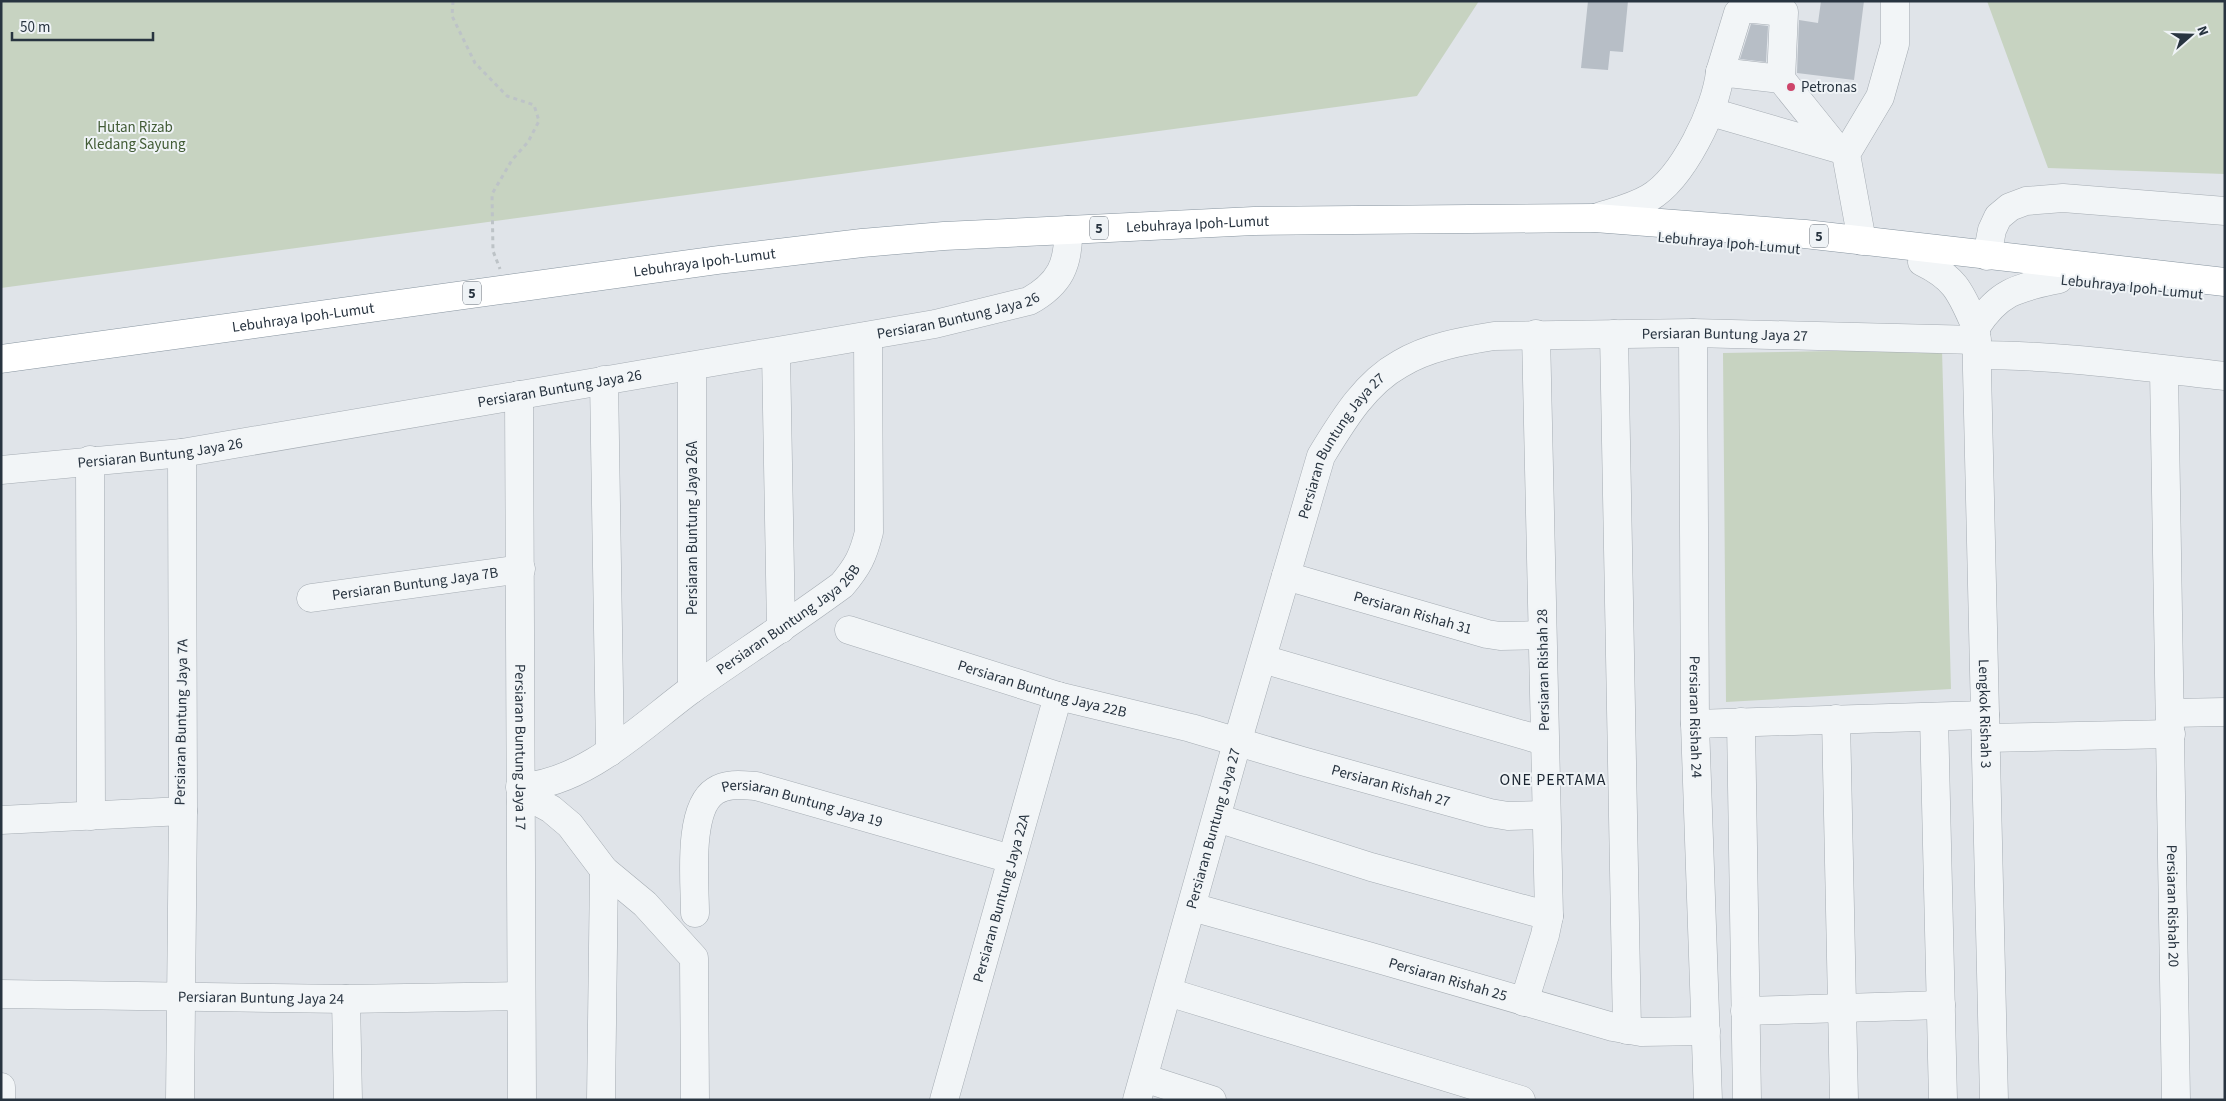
<svg xmlns="http://www.w3.org/2000/svg" width="2226" height="1101" font-family="'Source Sans 3',sans-serif">
<style>
.green{fill:#c7d3c1}
.building{fill:#b7bec6}
.lines{fill:none;stroke-linecap:round;stroke-linejoin:round}
.minor-casing{stroke:#a5acb3;stroke-width:29}
.highway-casing{stroke:#87949f;stroke-width:29}
.path{stroke:#bdc3c7;stroke-width:3;stroke-dasharray:4 4;stroke-linecap:butt}
.minor{stroke:#f2f5f7;stroke-width:28}
.highway{stroke:#fff;stroke-width:28}
.poi-dot{fill:#ce456a;stroke:#eff3f6;stroke-width:2}
.labels{text-anchor:middle;stroke-width:4;stroke-linejoin:round;paint-order:stroke}
.shield{fill:#eff3f6;stroke:#646d77;stroke-width:1}
.shield-label{font-size:14px;font-weight:bold;fill:#283440}
.poi-label{font-size:15px;fill:#283440;stroke:#eff3f6;text-anchor:start}
.park-label{font-size:15px;fill:#425c36;stroke:#eff3f6}
.street-label{font-size:15px;fill:#283440;stroke:#eff3f6}
.neighbourhood-label{font-size:16px;letter-spacing:1px;fill:#1b2531;stroke:#eff3f6}
</style>
<rect width="100%" height="100%" fill="#e0e4e9"/>
<path class="green" d="M1,1H1479L1417,96L1,288Z
M1987,1H2225V174L2048,168Z
M1942,349L1951,689L1726,702L1723,353Z"/>
<path class="building" d="M1588,1H1628L1623,52L1610,51L1608,70L1581,68Z
M1821,1H1864L1854,80L1797,73L1799,20L1818,23Z
M1751,24L1768,26L1766,62L1740,59Z"/>
<g class="lines">
<defs>
<g id="minor">
<path d="M1720,72L1738,13L1743,8L1784,12L1781,79"/>
<path d="M1711,112L1839,149"/>
<path d="M1595,218C1613,212 1632,208 1649,198C1683,178 1716,110 1720,72L1781,79L1835,146"/>
<path d="M1862,241L1846,154L1880,97L1895,44V1"/>
<path d="M1987,256L1992,230L1998,217L2010,207L2026,201L2063,198L2225,211"/>
<path id="s1" d="M1922,262C1957,279 1961,294 1976,327L1994,1100"/>
<path d="M1976,327C2000,290 2019,288 2059,279"/>
<path id="s2" d="M1693,333L1695,724L1708,1100"/>
<path d="M1614,334L1627,1030"/>
<path d="M776,353L781,629"/>
<path d="M1977,355C2060,355 2142,367 2225,376"/>
<path id="s3" d="M2164,370L2176,1100"/>
<path d="M604,380L610,752"/>
<path id="s4" d="M519,395L522,1100"/>
<path d="M90,460L91,816"/>
<path id="s5" d="M1,470L182,453L935,324L1029,301C1060,284 1069,264 1068,230"/>
<path id="s6" d="M1286,576L1487,634L1500,636L1542,635"/>
<path id="s7" d="M311,598L521,569"/>
<path id="s8" d="M849,630L1058,696L1191,728L1302,761L1490,813L1508,816L1546,815"/>
<path d="M1263,659L1544,741"/>
<path d="M692,689V366"/>
<path d="M2171,713L2225,712"/>
<path d="M1934,717L1943,1100"/>
<path d="M1836,719L1844,1100"/>
<path d="M1741,722L1747,1100"/>
<path d="M1695,724L1985,715"/>
<path d="M1986,738L2171,734"/>
<path id="s9" d="M520,787C585,784 643,725 692,689C742,654 793,621 842,585C858,566 863,556 869,532L868,336"/>
<path d="M521,802H538L551,809L570,825L604,870L645,904L694,958L695,1100"/>
<path d="M1217,818L1371,867L1549,916"/>
<path d="M1,820L183,811L182,453"/>
<path id="s10" d="M1192,907L1368,956L1613,1027L1641,1032L1706,1031"/>
<path id="s11" d="M695,913C695,883 687,809 715,791C727,783 742,785 756,786L1011,859"/>
<path d="M1168,992L1521,1100"/>
<path id="s12" d="M1,994L346,999L520,996"/>
<path d="M346,999L348,1100"/>
<path d="M1524,1002L1545,935L1549,916L1536,334"/>
<path d="M1745,1011L1941,1005"/>
<path d="M1144,1078L1212,1100"/>
<path d="M1,1087V1100"/>
<path d="M180,1100L183,811"/>
<path d="M601,1100L604,870"/>
<path id="s13" d="M944,1100L1058,696"/>
<path id="s14" d="M1137,1100L1237,743L1321,456C1342,422 1364,384 1400,364C1428,347 1463,341 1494,336L1693,333L1977,340"/>
</g>
<g id="highway">
<path id="s15" d="M1,359L718,260L862,243L944,236L1254,221L1595,218L1805,234L2225,282"/>
</g>
</defs>
<use href="#minor" class="minor-casing"/>
<use href="#highway" class="highway-casing"/>
<path class="path" d="M453,1L452,16L475,63L507,96L534,105L539,121L528,142L512,160L492,194L493,251L500,269"/>
<use href="#minor" class="minor"/>
<use href="#highway" class="highway"/>
</g>
<circle class="poi-dot" cx="1791" cy="87" r="5"/>
<g class="labels">
<g class="shield">
<rect x="1090" y="216.5" width="18" height="23" rx="4"/>
<rect x="1810" y="224.5" width="18" height="23" rx="4"/>
<rect x="463" y="281.5" width="18" height="23" rx="4"/>
</g>
<g class="shield-label">
<text x="1099" y="233">5</text>
<text x="1819" y="241">5</text>
<text x="472" y="298">5</text>
</g>
<g class="poi-label">
<text x="1801" y="92">Petronas</text>
</g>
<g class="park-label">
<text x="135" y="132">Hutan Rizab<tspan x="135" dy="17">Kledang Sayung</tspan></text>
</g>
<g class="street-label">
<text dy="5" stroke="none"><textPath href="#s15" startOffset="1205">Lebuhraya Ipoh-Lumut</textPath></text>
<text transform="translate(1729 243) rotate(5)" y="5">Lebuhraya Ipoh-Lumut</text>
<text dy="5" stroke="none"><textPath href="#s15" startOffset="710">Lebuhraya Ipoh-Lumut</textPath></text>
<text transform="translate(2132 287) rotate(6)" y="5">Lebuhraya Ipoh-Lumut</text>
<text dy="5" stroke="none"><textPath href="#s5" startOffset="970">Persiaran Buntung Jaya 26</textPath></text>
<text dy="5" stroke="none"><textPath href="#s15" startOffset="305">Lebuhraya Ipoh-Lumut</textPath></text>
<text dy="5" stroke="none"><textPath href="#s14" startOffset="1122">Persiaran Buntung Jaya 27</textPath></text>
<text dy="5" stroke="none"><textPath href="#s5" startOffset="565">Persiaran Buntung Jaya 26</textPath></text>
<text dy="5" stroke="none"><textPath href="#s14" startOffset="688">Persiaran Buntung Jaya 27</textPath></text>
<text dy="5" stroke="none"><textPath href="#s5" startOffset="160">Persiaran Buntung Jaya 26</textPath></text>
<text transform="translate(692 528) rotate(-90)" y="5">Persiaran Buntung Jaya 26A</text>
<text dy="5" stroke="none"><textPath href="#s7" startOffset="105">Persiaran Buntung Jaya 7B</textPath></text>
<text dy="5" stroke="none"><textPath href="#s6" startOffset="132">Persiaran Rishah 31</textPath></text>
<text dy="5" stroke="none"><textPath href="#s9" startOffset="320">Persiaran Buntung Jaya 26B</textPath></text>
<text transform="translate(1543 670) rotate(-91)" y="5">Persiaran Rishah 28</text>
<text dy="5" stroke="none"><textPath href="#s8" startOffset="202">Persiaran Buntung Jaya 22B</textPath></text>
<text dy="5" stroke="none"><textPath href="#s1" startOffset="474">Lengkok Rishah 3</textPath></text>
<text dy="5" stroke="none"><textPath href="#s2" startOffset="384">Persiaran Rishah 24</textPath></text>
<text transform="translate(181 722) rotate(-89)" y="5">Persiaran Buntung Jaya 7A</text>
<text dy="5" stroke="none"><textPath href="#s4" startOffset="352">Persiaran Buntung Jaya 17</textPath></text>
<text dy="5" stroke="none"><textPath href="#s8" startOffset="564">Persiaran Rishah 27</textPath></text>
<text dy="5" stroke="none"><textPath href="#s11" startOffset="218">Persiaran Buntung Jaya 19</textPath></text>
<text dy="5" stroke="none"><textPath href="#s14" startOffset="282">Persiaran Buntung Jaya 27</textPath></text>
<text dy="5" stroke="none"><textPath href="#s13" startOffset="210">Persiaran Buntung Jaya 22A</textPath></text>
<text dy="5" stroke="none"><textPath href="#s3" startOffset="536">Persiaran Rishah 20</textPath></text>
<text dy="5" stroke="none"><textPath href="#s10" startOffset="266">Persiaran Rishah 25</textPath></text>
<text dy="5" stroke="none"><textPath href="#s12" startOffset="260">Persiaran Buntung Jaya 24</textPath></text>
</g>
<g class="neighbourhood-label">
<text x="1553" y="785">ONE PERTAMA</text>
</g>
</g>
<rect width="2226" height="1101" fill="none" stroke="#283440" stroke-width="5"/>
<g transform="translate(2191 35) rotate(70)" stroke="#eff3f6" stroke-width="4" paint-order="stroke">
<path d="M0-4L9 19L0 12L-9 19Z" fill="#283440"/>
<text y="-8" font-size="14" font-weight="bold" text-anchor="middle" fill="#283440">N</text>
</g>
<path d="M12 32v8h141v-8" fill="none" stroke="#283440" stroke-width="2.5"/>
<text x="20" y="32" font-size="15" fill="#283440" stroke="#eff3f6" stroke-width="4" paint-order="stroke">50 m</text>
</svg>
